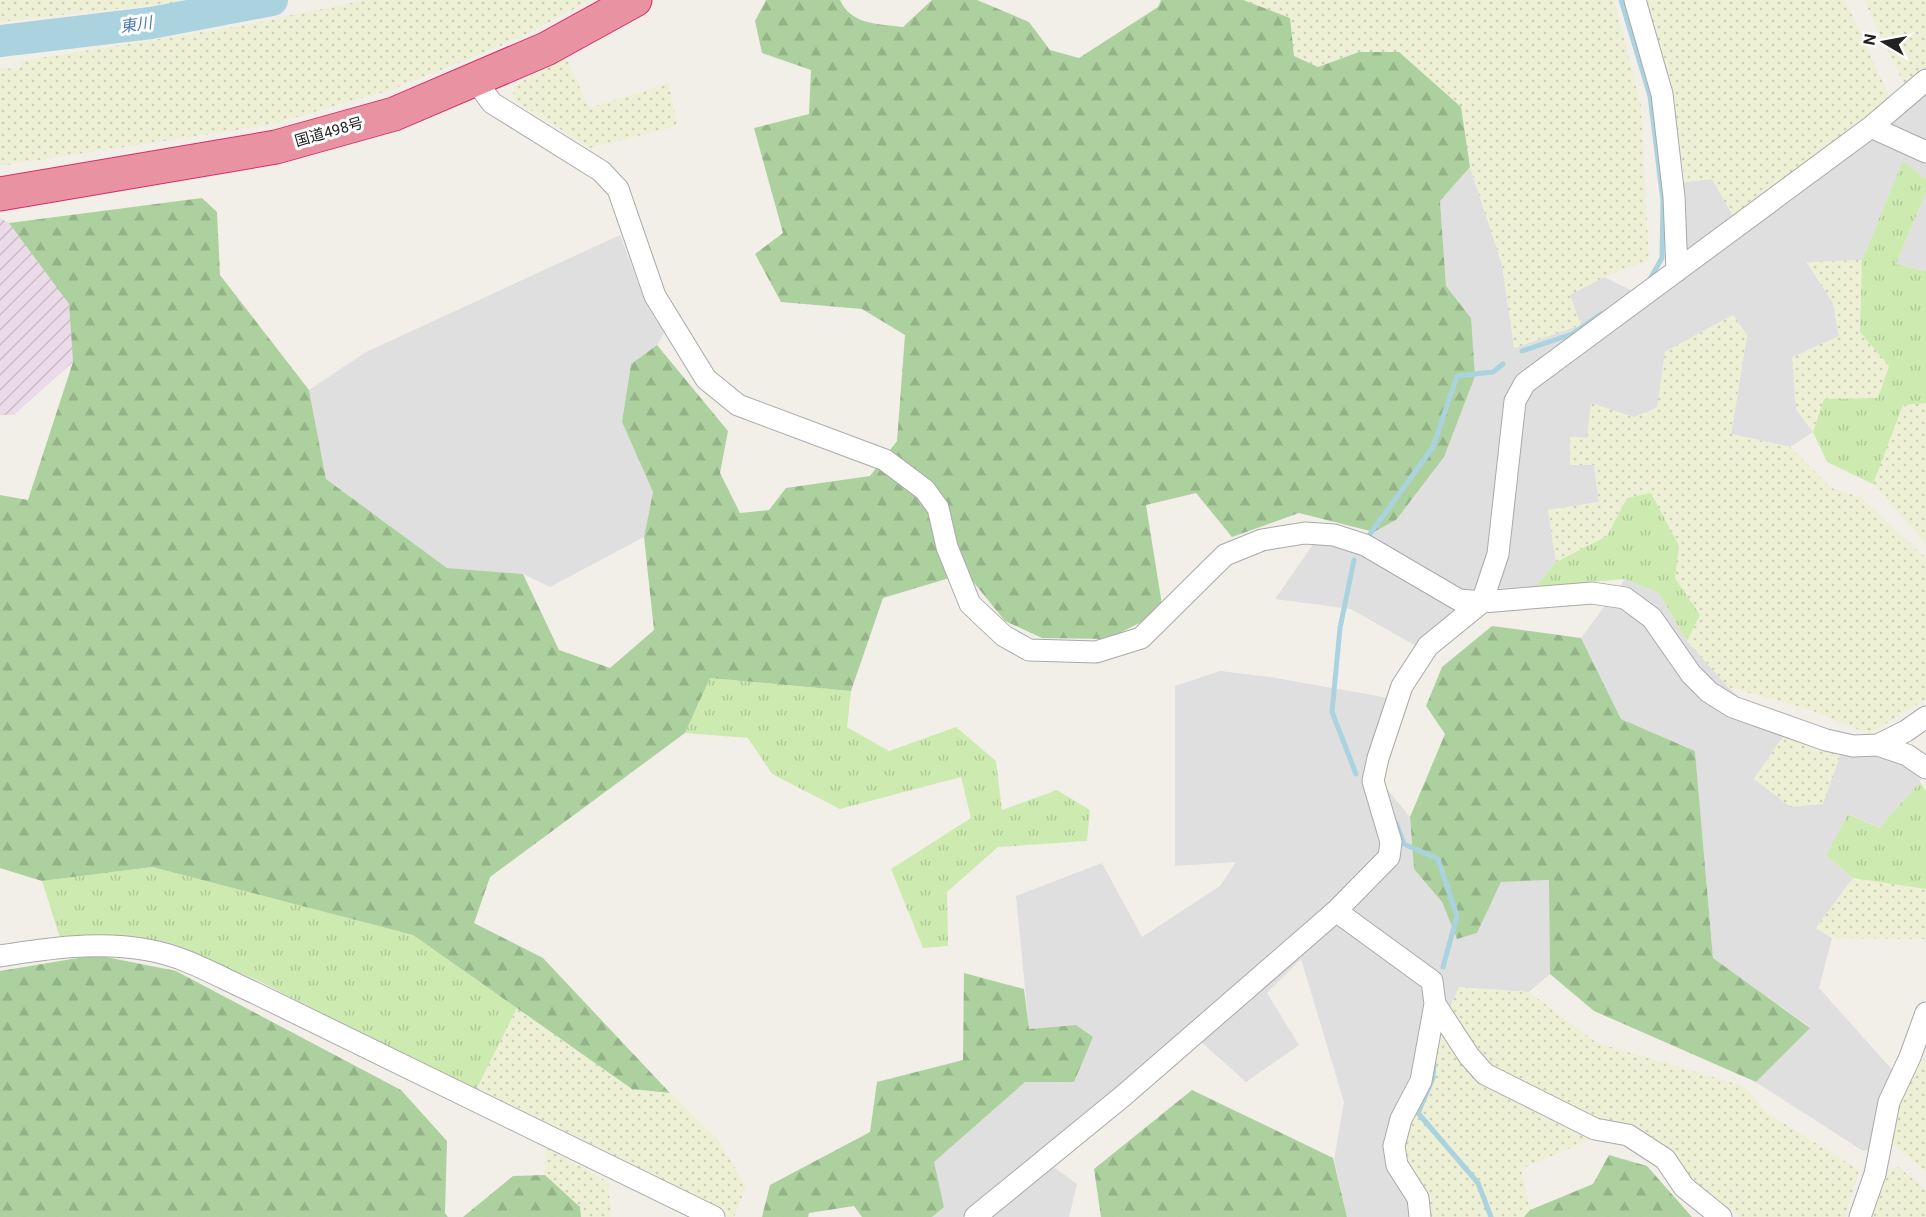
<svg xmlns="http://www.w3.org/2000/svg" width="1926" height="1217" font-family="Roboto,'Noto Sans JP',sans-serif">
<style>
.residential{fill:#e0dfdf}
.industrial{fill:url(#industrial-furrows)}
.farmland{fill:url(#farmland-dots)}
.grass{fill:url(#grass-tufts)}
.forest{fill:url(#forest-firs)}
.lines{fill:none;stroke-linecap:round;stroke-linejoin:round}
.stream{stroke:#aad3df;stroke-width:5}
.river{stroke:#aad3df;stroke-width:32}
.street-casing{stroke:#a9a9a9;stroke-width:23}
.highway-casing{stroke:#dc2a67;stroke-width:35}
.street{stroke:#fff;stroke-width:21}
.highway{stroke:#e892a2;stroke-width:33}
.labels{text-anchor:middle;stroke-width:6;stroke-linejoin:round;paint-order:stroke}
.street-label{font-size:15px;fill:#222;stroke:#fff}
.water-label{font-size:16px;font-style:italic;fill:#4a7aab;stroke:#fff}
</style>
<defs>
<pattern id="industrial-furrows" width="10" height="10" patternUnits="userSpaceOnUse" patternTransform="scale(1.5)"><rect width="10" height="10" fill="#ebdbe8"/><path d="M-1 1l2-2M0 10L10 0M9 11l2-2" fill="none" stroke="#c9bcc7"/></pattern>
<pattern id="farmland-dots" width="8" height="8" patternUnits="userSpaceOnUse" patternTransform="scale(1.5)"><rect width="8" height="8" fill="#eef0d5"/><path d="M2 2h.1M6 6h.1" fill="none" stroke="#ccceb7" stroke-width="1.8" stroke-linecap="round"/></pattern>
<pattern id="grass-tufts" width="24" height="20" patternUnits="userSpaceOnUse" patternTransform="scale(1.5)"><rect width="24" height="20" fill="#cdebb0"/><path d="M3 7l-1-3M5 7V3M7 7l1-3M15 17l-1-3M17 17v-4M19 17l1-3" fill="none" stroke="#b0c997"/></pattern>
<pattern id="forest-firs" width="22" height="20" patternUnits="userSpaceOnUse" patternTransform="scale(1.5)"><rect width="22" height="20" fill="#add19e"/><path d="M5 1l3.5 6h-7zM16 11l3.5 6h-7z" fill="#95b388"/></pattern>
</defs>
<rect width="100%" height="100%" fill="#f2efe9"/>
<path class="residential" d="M1926,66V179L1903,162L1862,260L1807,263L1833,303L1839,336L1796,409L1813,432L1790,447L1731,434L1747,335L1733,315L1665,352L1658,407L1588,438L1571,437L1570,465H1594L1599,502L1548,510L1556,562L1535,587L1497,588L1483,616L1430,654L1351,609L1275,599L1314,543L1374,532L1396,520L1471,318L1446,286L1440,201L1470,167L1502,264L1515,348L1580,325L1570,295L1604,277L1639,294L1666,270L1668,195L1685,182L1712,179L1733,215L1890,98Z
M1926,192V271L1896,264Z
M620,235L646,304L664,333L657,345L631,364L622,422L653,492L644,537L550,587L523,574L447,568L326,479L309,390L366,352Z
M1625,579L1659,593L1687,641L1728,687L1783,737L1754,779L1842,751L1869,734L1911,747L1926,763L1920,782L1879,828L1849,814L1826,855L1853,878L1816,928L1832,938L1819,988L1896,1074L1898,1101L1893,1145L1863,1151L1756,1082L1810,1027L1713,958L1695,751L1621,719L1581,638Z
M1220,671L1270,677L1400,700L1378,778L1410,817L1414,869L1442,902L1457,939L1477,933L1501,882L1550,880V974L1529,992L1459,988L1439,1033L1404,1169L1429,1203L1428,1217H1347L1334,1160L1344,1102L1301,959L1267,993L1299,1045L1246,1082L1200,1041L1052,1166L1077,1184L1069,1217H932L944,1207L933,1162L1025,1082H1074L1076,1025L1029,1029L1016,896L1102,863L1142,937L1220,886L1236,862L1175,866V686Z"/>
<path class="industrial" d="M0,218L9,223L69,304L73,362L14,415H0Z"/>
<path class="farmland" d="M0,0H199L0,22Z
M365,0H591L515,40L391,90L269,125L0,166V69L21,68L20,61L234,27Z
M1243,0H1614L1641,106L1649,260L1604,277L1570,295L1581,325L1514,348L1502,264L1470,167L1461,107L1359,52L1318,67L1294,56L1290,18Z
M1647,0H1845L1890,98L1733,216L1712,179L1685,182L1671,87Z
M1864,0H1926V66L1904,85Z
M565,55L589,108L669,83L677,126L590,148L513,99L514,86Z
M1862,260L1860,332L1890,366L1878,398L1824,399L1813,432L1796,409L1792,357L1839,336L1833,303L1807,262Z
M1733,315L1747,335L1731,434L1790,447L1831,488L1860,497L1926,558V699L1869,734L1808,709L1728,687L1687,641L1700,615L1675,578L1679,546L1627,498L1607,536L1556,562L1548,510L1599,502L1594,465H1570V437L1587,438L1591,403L1634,417L1657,408L1665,352Z
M1926,403V544L1873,484L1903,404Z
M1783,737L1842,751L1823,804L1791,807L1754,779Z
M1853,878L1926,889V939L1832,938L1816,928Z
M1459,987L1529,992L1597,1043L1744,1086L1767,1113L1859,1170L1845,1217H1740L1687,1175L1666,1145L1632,1124L1595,1122L1485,1066L1449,1010Z
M517,1008L632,1089L670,1093L718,1140L746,1186L734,1217H728L475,1092Z
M1439,1033L1479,1081L1596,1137L1521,1169L1530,1210L1524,1217H1428L1429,1203L1404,1169L1403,1134Z
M1926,1055V1171L1893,1145L1898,1101Z
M545,1147L608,1182L611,1217H581L579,1207L545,1175Z
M1898,1167L1926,1189V1217H1866L1884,1170Z"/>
<path class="grass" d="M1903,161L1926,179V192L1896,264L1926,271V403L1903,405L1873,484L1827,462L1813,432L1824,399L1878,398L1889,366L1860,332L1862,260Z
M1651,493L1679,546L1675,578L1700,615L1687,641L1659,593L1625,579L1535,587L1556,562L1607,536L1627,498Z
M710,678L851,691L847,727L889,751L956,727L996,761L1002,810L1057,790L1090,810L1087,841L998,847L947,892L948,946L923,948L891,869L971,818L961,777L840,809L772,774L748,738L685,733Z
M1920,782L1926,791V889L1853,878L1826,855L1848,814L1879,828Z
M152,867L413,935L517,1008L475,1092L259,981L170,944L60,938L42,881Z"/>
<path class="forest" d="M766,0H840C851,25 879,24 903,27L932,0H977L1029,22L1050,50L1079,58L1158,7L1161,0H1243L1290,18L1294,56L1318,67L1359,52H1399L1461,107L1470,167L1440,201L1446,286L1471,318L1475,376L1444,457L1396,520L1374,532L1299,513L1232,537L1196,493L1146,505L1163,611L1108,639L1042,638L1005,621L966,573L883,598L851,691L710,678L685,733L490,877L474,923L543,958L670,1093L632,1089L413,935L152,867L42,881L0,868V495L28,500L73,362L69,304L9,223L202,198L217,212L220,275L309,390L326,479L447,568L523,574L559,650L610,668L654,630L644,537L653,492L622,422L631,364L657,345L728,431L720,473L740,513L769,510L786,488L870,476L897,441L905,335L862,309L781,302L755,254L783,233L754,128L809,114L811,70L762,53L755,21Z
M1492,626L1581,638L1621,719L1695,751L1713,958L1810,1028L1756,1082L1594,1011L1550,974L1549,880L1501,882L1477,933L1457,939L1442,902L1414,869L1410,817L1445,734L1426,706L1442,667Z
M96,955L176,971L401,1090L447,1141L445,1213L448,1217H0V971Z
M964,973L1024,989L1029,1029L1076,1025L1093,1037L1074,1082H1025L934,1162L944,1207L932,1217H862L854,1206L809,1213L808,1217H762L770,1185L870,1132L877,1082L963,1060Z
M1192,1090L1333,1158L1347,1217H1101L1094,1169Z
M1609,1155L1647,1166L1692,1217H1524L1530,1210L1593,1184Z
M545,1175L580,1207L581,1217H463L513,1176Z"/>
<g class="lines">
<path class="stream" d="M1621,0L1650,96L1663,201L1662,258L1650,279
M1522,351L1572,334L1601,314
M1370,534L1433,447L1457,376L1493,372L1503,364
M1354,560L1340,628L1332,712L1356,774
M1396,823L1404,844L1438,859L1457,916L1443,967
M1434,1064L1433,1078L1418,1113L1478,1183L1491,1217"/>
<path class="river" d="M0,41L151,23L272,0"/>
<defs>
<path id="street" d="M1635,0L1662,94L1674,197L1677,271
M475,80L492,103L601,171L618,189L655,296L706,379L738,405L885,460L925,490L938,508L947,547L970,604L1004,636L1029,650L1096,652L1141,638L1225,555L1262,540L1305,533L1334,535L1365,545L1459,600L1482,602L1592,593L1625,598L1652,618L1691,674L1709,692L1733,707L1826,740L1853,746L1878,745L1907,755L1926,768
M1871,127L1926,152
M1878,745L1906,731L1926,717
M1336,911L1432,981L1435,1004L1421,1081L1401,1119L1394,1146L1397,1165L1418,1198L1420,1217
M0,956C49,948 98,941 148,950C185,956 221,978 255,993L714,1217
M1435,1004L1469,1056L1485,1074L1595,1129L1628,1135L1665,1159L1684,1187L1721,1217
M975,1217L1123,1096L1244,991L1336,911L1389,857L1391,842L1373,781L1378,758L1402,686L1428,646L1482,602L1498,554L1515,401L1525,383L1871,127L1926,80
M1860,1217L1875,1174L1889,1102L1910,1057L1926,1013"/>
<path id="highway" d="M0,194L276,147L394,114L546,49L635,0"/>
</defs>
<use href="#street" class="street-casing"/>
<use href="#highway" class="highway-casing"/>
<use href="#street" class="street"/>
<use href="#highway" class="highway"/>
</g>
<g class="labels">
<g class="street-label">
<text transform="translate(329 132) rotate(-16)" y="5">国道498号</text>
</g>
<g class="water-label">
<text transform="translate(136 24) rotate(-8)" y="6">東川</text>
</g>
</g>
<g transform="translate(1884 42) rotate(280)" stroke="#ffffff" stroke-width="4.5" paint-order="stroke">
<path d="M0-4.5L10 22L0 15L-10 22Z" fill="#222222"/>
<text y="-9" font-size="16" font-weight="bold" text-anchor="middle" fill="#222222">N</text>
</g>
</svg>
